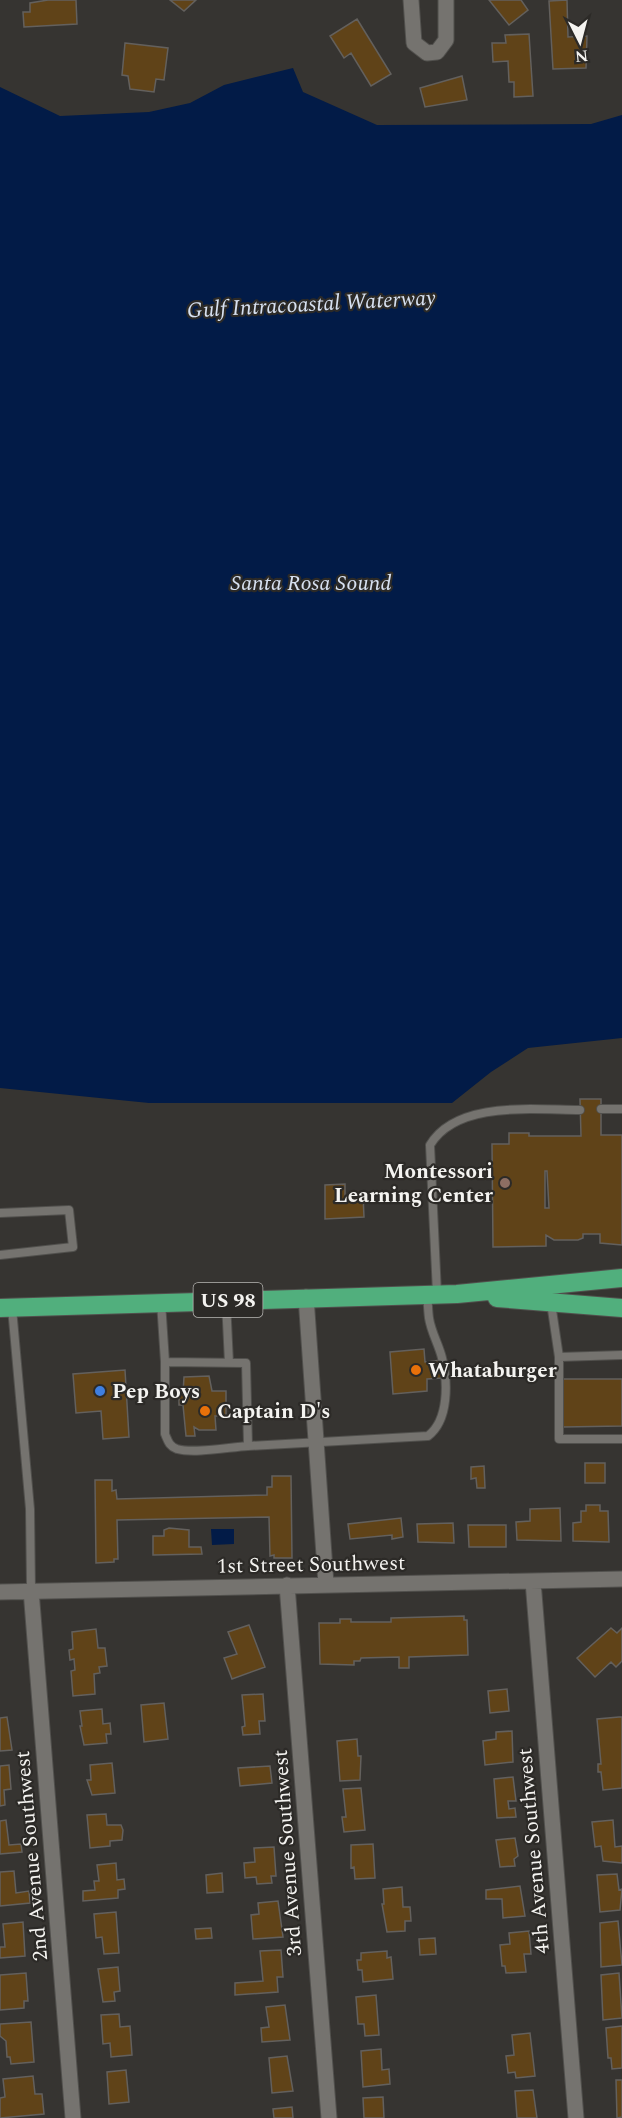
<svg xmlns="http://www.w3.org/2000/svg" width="622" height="2118" font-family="Spectral,serif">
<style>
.water{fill:#021b47}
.building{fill:#604318;stroke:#63605d;stroke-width:1.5;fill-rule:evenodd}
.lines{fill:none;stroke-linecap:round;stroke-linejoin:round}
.lane-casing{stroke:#51504d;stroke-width:10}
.street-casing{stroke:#51504d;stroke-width:17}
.highway-casing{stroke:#51504d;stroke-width:20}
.lane{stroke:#75736f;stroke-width:8}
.street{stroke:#75736f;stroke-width:15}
.highway{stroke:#51af7d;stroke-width:18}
.education-dot{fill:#8d6e63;stroke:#2c2a27;stroke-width:2}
.food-dot{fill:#e8710a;stroke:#2c2a27;stroke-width:2}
.shop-dot{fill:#3f7fe0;stroke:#2c2a27;stroke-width:2}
.labels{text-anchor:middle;stroke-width:4.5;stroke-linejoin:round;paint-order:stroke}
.shield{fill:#2c2a27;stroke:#b8b7b4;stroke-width:1.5}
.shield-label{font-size:20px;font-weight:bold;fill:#f4f3f0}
.poi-label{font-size:21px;font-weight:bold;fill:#f4f3f0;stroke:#2c2a27;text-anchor:start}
.street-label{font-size:21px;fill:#f4f3f0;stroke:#2c2a27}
.water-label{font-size:22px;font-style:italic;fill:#d7e1f1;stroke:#2c2a27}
</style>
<rect width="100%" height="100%" fill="#363431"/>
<path class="water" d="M293,68L303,92L377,125L591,124L622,115V1038L528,1048L491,1072L452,1103H149L0,1088V87L60,116L149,112L190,103L224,85Z
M211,1529H234V1544L212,1545Z"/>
<path class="building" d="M48,0H76L77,24L24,27L23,12H30V3Z
M170,0H196L184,11Z
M489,0H521L528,10L509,25Z
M567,0L568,37L587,36L586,68L553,69L549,1Z
M357,19L391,74L371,86L351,53L344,58L330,36Z
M529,34L533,96L514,97V82H509L508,61L493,62L492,43H506L505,35Z
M125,43L168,48L164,80L156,79L154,92L130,89L128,76L122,75Z
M462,76L467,100L425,107L420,88Z
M580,1099H601V1135H622V1245L600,1243V1234H583V1238L578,1240H554L546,1235V1246L493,1247L492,1144H509V1133H529V1136H581ZM545,1171H547L549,1208H545Z
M345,1184V1196L363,1195L364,1217L325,1219V1185Z
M424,1349L425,1362L441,1360L442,1378L427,1379V1391L393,1394L390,1352Z
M125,1370L129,1437L103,1439L101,1411L76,1413L73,1374Z
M209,1376L212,1391H226V1416H215L216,1430H199L194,1427L195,1436H186L183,1405H179V1393H183L184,1377Z
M562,1379H622V1426L563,1427Z
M585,1463H605V1483H585Z
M484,1466L485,1488H477L476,1478L471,1479V1467Z
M272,1476H291L292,1558H274V1555L270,1556L269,1517L117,1520L118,1559H114V1562L96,1563L95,1480H112V1491L116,1490L117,1499L267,1495V1487H272Z
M586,1505H600V1511H608L609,1542L573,1541V1523L581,1522V1511H586Z
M560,1508L561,1541L517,1540L516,1522L530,1521V1509Z
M401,1518L403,1537L392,1539V1535L350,1539L348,1524Z
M453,1523L454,1543L418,1542L417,1524Z
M468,1525H506V1547H469Z
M169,1528L189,1530V1547H201L202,1554L153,1555V1536H164V1530Z
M464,1616V1620H467L468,1655L409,1657V1668H399V1657L361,1658L360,1661H354V1665L320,1664L319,1623H340V1619H351V1622H391V1618Z
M249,1625L265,1667L232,1679L224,1658L237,1654L228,1632Z
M611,1628L617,1633L622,1628V1661L616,1667L611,1662L595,1677L577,1658Z
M96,1629L98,1648H105L107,1666L99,1667L100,1673L94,1674L95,1694L73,1696L71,1671L75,1670L74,1659L70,1660L69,1650L73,1649L72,1632Z
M507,1689L509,1711L490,1713L488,1691Z
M263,1694L265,1721H259L260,1734L243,1735L242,1727L245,1726L242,1695Z
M164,1703L168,1739L144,1742L141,1705Z
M102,1709L103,1724L110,1723L111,1734H106L107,1743L84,1745L80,1726H82L80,1711Z
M7,1717L12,1750L0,1751V1718Z
M619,1717H622V1788L603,1790L601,1772H598V1764H601L597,1719Z
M512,1731L513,1762L485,1765L483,1741L496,1739V1732Z
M357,1739L358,1756H361L360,1780L340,1781L337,1741Z
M112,1763L115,1793L92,1795L87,1780H91L90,1765Z
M9,1765L11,1789L4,1790L5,1805L0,1806V1766Z
M270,1766L272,1783L240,1786L238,1768Z
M513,1777L516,1801H508L509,1809L515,1808L516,1817L497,1818L494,1779Z
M361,1788L365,1830L344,1832L342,1817H346L343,1789Z
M106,1814L107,1825H121L123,1830L122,1840L110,1841V1846L90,1848L87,1815Z
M6,1820L9,1845L21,1844L22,1852L0,1854V1821Z
M613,1820L615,1847L622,1846V1863L603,1861L601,1846L595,1847L592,1822Z
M515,1838L518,1856L514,1859L515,1866L500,1867L496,1840Z
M373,1844L375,1878L355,1879L354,1867L351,1868V1845Z
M274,1847L276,1876H271L272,1883L257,1884L256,1877L245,1878L244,1863L255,1862L254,1848Z
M116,1863L117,1880L124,1879L125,1889L118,1890V1898L83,1901V1891L95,1890L94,1881H99L97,1865Z
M14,1871L16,1893L29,1891L30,1903L0,1906V1872Z
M222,1873L223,1892L207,1893L206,1875Z
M617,1874L619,1890L622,1889L620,1910L600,1912L597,1875Z
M520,1886L525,1916L503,1918L502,1899H486V1890Z
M402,1887L403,1907H410L411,1921H405V1931L387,1932L382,1904H384L383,1889Z
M278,1901L283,1937L253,1939L251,1915L259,1914L258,1903Z
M116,1912L119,1953L104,1954L102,1937L96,1938L94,1914Z
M618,1921L622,1965L601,1967L600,1923Z
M23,1922L25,1956L0,1958V1947H5L3,1924Z
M211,1928L212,1938L196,1939L195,1929Z
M529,1931L531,1954H524L526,1972L506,1973L505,1966H502L500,1945L510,1944L509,1933Z
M435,1938L436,1954L420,1955L419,1939Z
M281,1950L283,1977H277L278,1992L235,1995V1983L263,1981L260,1951Z
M387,1951V1958L391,1957L393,1979L363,1982L362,1970H358L357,1960H361V1953Z
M118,1967L120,1991L114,1992L115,2001L103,2002L98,1969Z
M26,1973L28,2001H24V2008L0,2010V1975Z
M619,1973L622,2018L603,2020L601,1975Z
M376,1995L379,2035L365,2036L364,2024H358L356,1997Z
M285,2005L290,2040L262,2042L261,2028L269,2027L266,2007Z
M119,2014L120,2027L130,2026L132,2055L111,2057L110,2043L103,2044L101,2015Z
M31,2022L34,2062L11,2064L10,2057H7L6,2041L0,2036V2024Z
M622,2026V2068L612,2069L611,2058H608L606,2028Z
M530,2033L535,2076L516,2078L515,2072L508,2073L506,2056L514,2055L512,2035Z
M381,2049L382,2070L389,2069L390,2084L363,2087L361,2051Z
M287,2056L293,2091L272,2093L269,2058Z
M126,2070L129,2102L109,2104L107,2072Z
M33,2076L35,2094H42L44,2114L0,2118V2098L5,2097L3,2079Z
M616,2080H622V2117L617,2118Z
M533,2090L537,2118H517L515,2091Z
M383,2097L384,2118H364L363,2098Z
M292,2107L293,2118H274L273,2109Z"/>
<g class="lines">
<defs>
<path id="lane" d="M601,1109H622
M0,1213L69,1210L73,1247L0,1255
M437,1293L430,1145C457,1100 535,1110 580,1110
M226,1301L229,1363
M161,1302L165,1362L246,1363L248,1446L428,1436C449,1420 448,1382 442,1358C439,1345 431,1332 429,1318C428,1311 428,1303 427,1295
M551,1303L559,1357V1439H622
M12,1308L30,1509L31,1590
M559,1357L622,1355
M165,1362V1434C168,1441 169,1446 177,1449C194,1454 230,1447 248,1446"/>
<path id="street" d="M411,0L414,43L427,53L437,52L446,40V0
M306,1297L326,1584
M533,1581L576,2118
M287,1585L329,2118
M31,1590L73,2118
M0,1592L622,1579"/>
<path id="highway" d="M497,1298L622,1308
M0,1308L457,1294L622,1278"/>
</defs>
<use href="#lane" class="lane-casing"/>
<use href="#street" class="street-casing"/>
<use href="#highway" class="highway-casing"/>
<use href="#lane" class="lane"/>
<use href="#street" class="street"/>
<use href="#highway" class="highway"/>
</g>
<circle class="education-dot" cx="505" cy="1183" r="6"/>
<g class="food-dot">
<circle cx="416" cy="1370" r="6"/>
<circle cx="205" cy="1411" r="6"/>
</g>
<circle class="shop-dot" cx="100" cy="1391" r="6"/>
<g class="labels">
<rect class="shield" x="193.5" y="1283" width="69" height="34" rx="4.5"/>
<g class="shield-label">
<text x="228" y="1307">US 98</text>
</g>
<g class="poi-label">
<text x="493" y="1178" text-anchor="end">Montessori<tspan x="493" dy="24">Learning Center</tspan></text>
<text x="428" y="1377">Whataburger</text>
<text x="112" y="1398">Pep Boys</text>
<text x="217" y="1418">Captain D's</text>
</g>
<g class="street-label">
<text transform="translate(311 1564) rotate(-1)" y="7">1st Street Southwest</text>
<text transform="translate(533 1851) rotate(-95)" y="7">4th Avenue Southwest</text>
<text transform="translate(287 1853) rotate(-94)" y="7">3rd Avenue Southwest</text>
<text transform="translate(31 1856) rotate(-95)" y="7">2nd Avenue Southwest</text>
</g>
<g class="water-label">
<text transform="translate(311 303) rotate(-3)" y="8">Gulf Intracoastal Waterway</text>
<text x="311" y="590">Santa Rosa Sound</text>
</g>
</g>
<g transform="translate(580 42) rotate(174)" stroke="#2c2a27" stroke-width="4.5" paint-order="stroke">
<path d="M0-4.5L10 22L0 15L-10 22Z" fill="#f4f3f0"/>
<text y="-9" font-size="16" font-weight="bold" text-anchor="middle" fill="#f4f3f0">N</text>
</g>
</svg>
